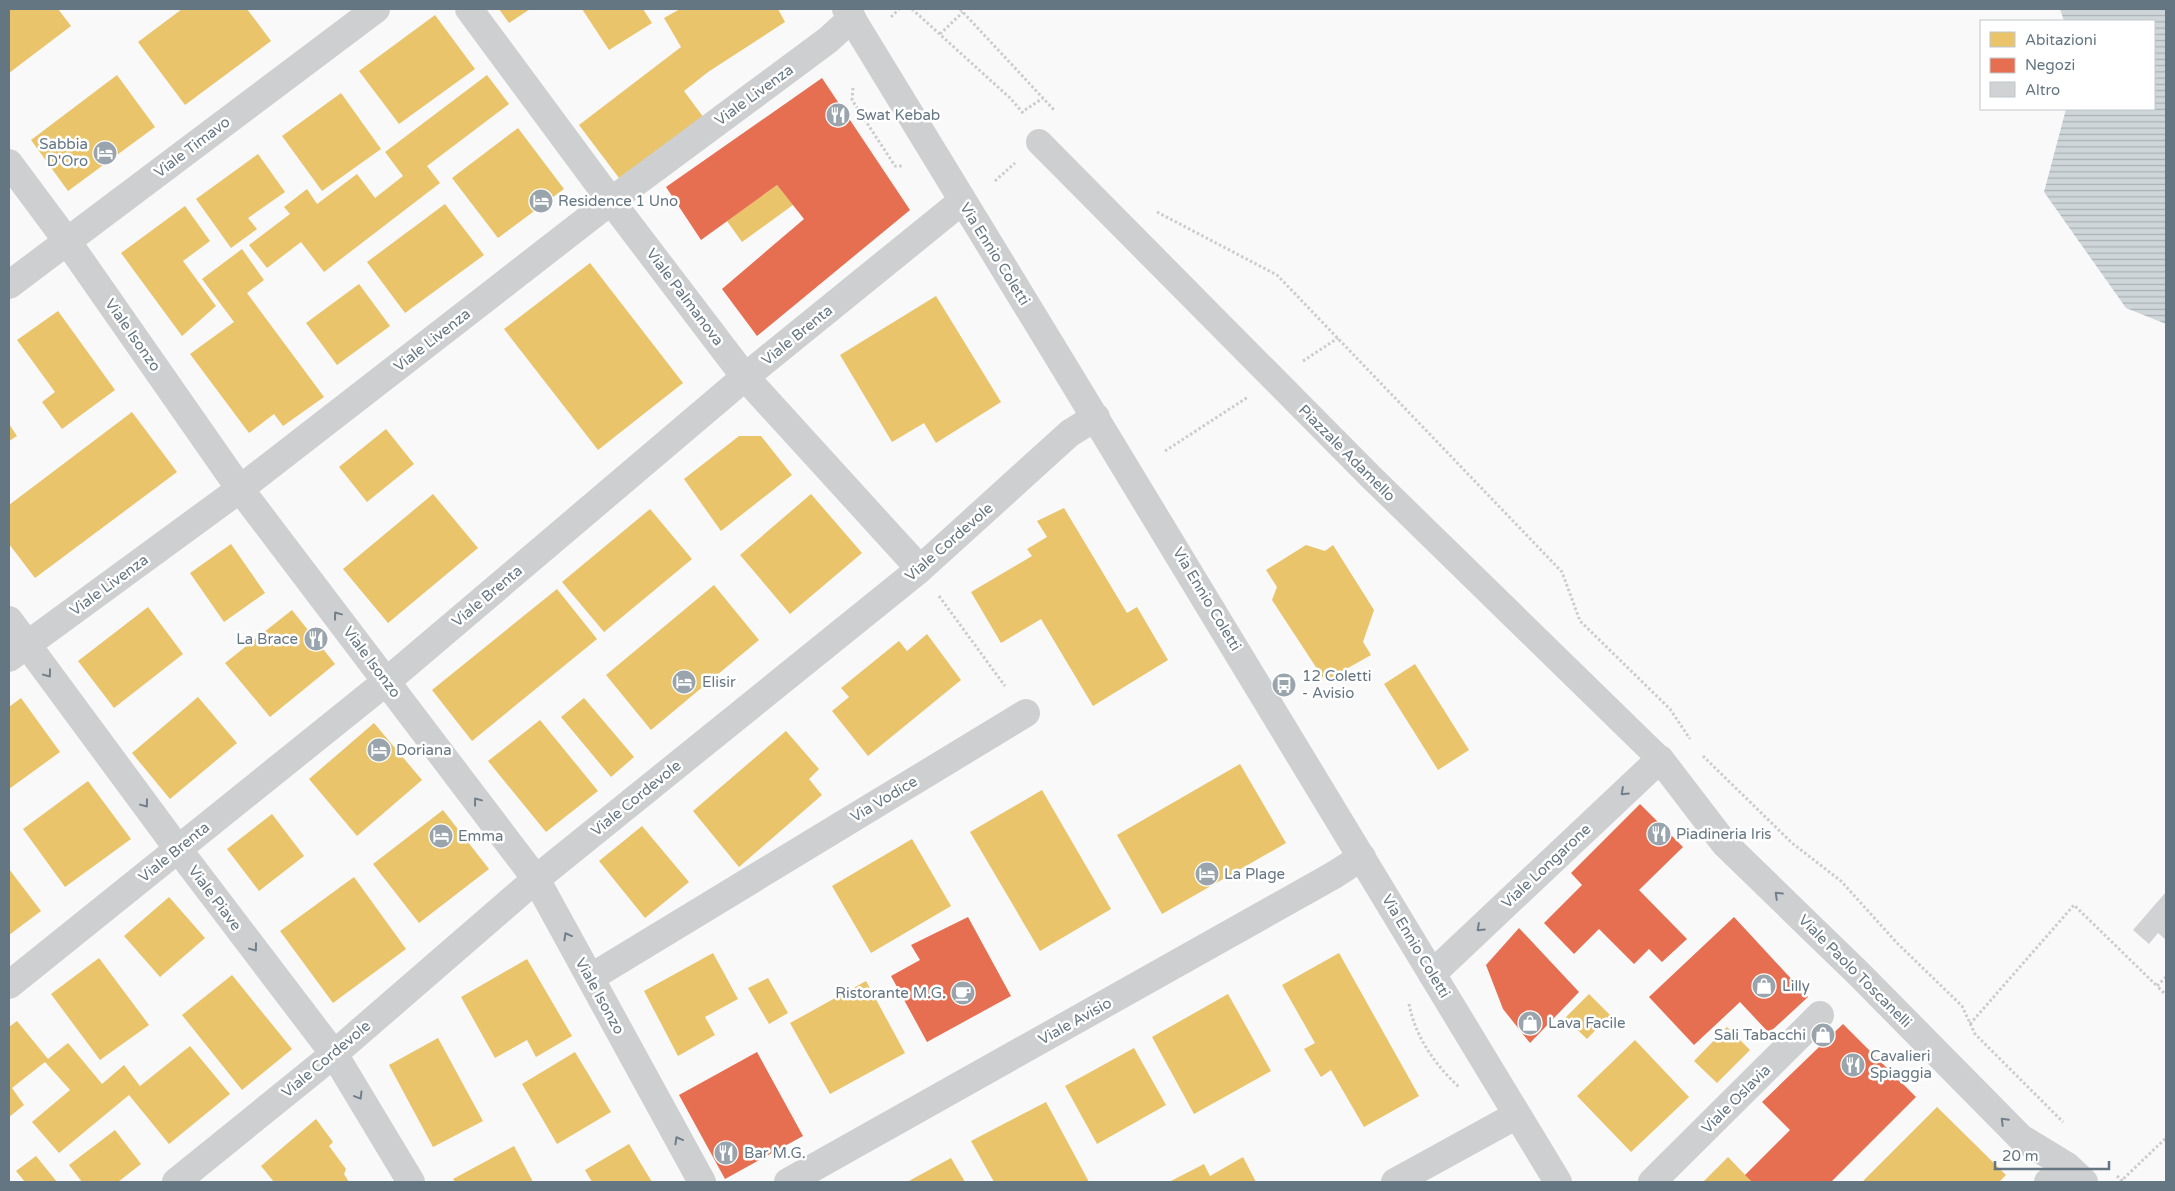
<svg xmlns="http://www.w3.org/2000/svg" width="2175" height="1191" font-family="'Varela Round',sans-serif">
<style>
.water{fill:url(#water-rules)}
.homes{fill:#e9c46a}
.shops{fill:#e76f51}
.building{fill:#d0d2d3}
.lines{fill:none;stroke-linecap:round;stroke-linejoin:round}
.path{stroke:#cbcccd;stroke-width:3;stroke-dasharray:2.5 2.5;stroke-linecap:butt}
.pedestrian{stroke:#cecfd0;stroke-width:26}
.minor{stroke:#cecfd0;stroke-width:28}
.tertiary{stroke:#cecfd0;stroke-width:28}
.oneway{stroke:#707f8b}
.labels{text-anchor:middle;stroke-width:5;stroke-linejoin:round;paint-order:stroke}
.street-label{font-size:15px;fill:#657683;stroke:#fff}
.poi-label{font-size:15px;fill:#657683;stroke:#fff;text-anchor:start}
</style>
<defs>
<pattern id="water-rules" width="6" height="5" patternUnits="userSpaceOnUse" patternTransform="scale(1.25)"><rect width="6" height="5" fill="#ced6d9"/><path d="M0 2.5h6" fill="none" stroke="#abb2b5"/></pattern>
</defs>
<rect width="100%" height="100%" fill="#f9f9f9"/>
<path class="water" d="M2060,9H2166V324L2126,308L2044,192L2066,109H2154V21H2064Z"/>
<path class="homes" d="M9,9H58L71,26L9,73Z
M182,9H247L271,41L185,105L138,42Z
M499,9H530L509,23Z
M582,9H643L652,23L609,50Z
M680,9H778L785,22L708,72L684,91L704,118L619,178L579,125L681,47L664,18Z
M435,15L475,69L399,124L359,71Z
M117,75L155,127L68,191L31,140Z
M487,75L509,104L427,166L440,183L324,272L301,242L267,268L249,245L290,214L284,207L307,189L317,204L357,174L375,198L403,176L385,152Z
M341,93L381,149L322,191L282,136Z
M518,128L564,189L498,238L452,178Z
M258,154L285,192L248,218L257,229L231,248L196,199Z
M777,185L793,205L742,242L727,221Z
M445,204L484,255L405,313L367,262Z
M185,206L210,241L183,261L216,306L182,336L121,253Z
M242,249L264,280L247,293L324,397L283,426L274,414L249,433L190,354L234,322L202,279Z
M590,263L683,383L598,450L504,329Z
M359,284L390,326L337,365L306,323Z
M936,296L1001,402L936,443L924,423L892,442L840,355Z
M58,311L115,390L62,429L42,402L55,392L17,340Z
M132,412L177,472L35,578L9,544V505Z
M9,424L17,436L9,441Z
M386,429L414,464L367,502L339,467Z
M739,436H761L792,475L721,531L684,479Z
M433,494L478,548L388,623L343,569Z
M811,494L862,553L790,614L740,555Z
M1064,508L1127,613L1137,607L1168,660L1093,706L1041,619L1001,643L971,592L1032,556L1027,549L1047,537L1037,521Z
M650,509L692,559L604,632L562,582Z
M231,544L265,593L224,622L190,573Z
M1306,545L1325,551L1333,545L1374,610L1363,642L1371,655L1325,681L1272,600L1277,587L1266,570Z
M714,585L759,640L651,730L606,675Z
M557,589L597,639L472,741L432,690Z
M148,607L183,654L114,708L78,661Z
M292,610L335,664L270,717L225,663Z
M927,634L961,680L868,756L832,711L849,697L841,688L899,641L907,651Z
M1415,664L1469,750L1438,770L1384,684Z
M198,697L237,743L170,799L132,753Z
M21,698L60,752L9,789V707Z
M584,698L634,757L611,777L561,717Z
M540,720L598,791L546,832L488,761Z
M374,723L422,780L357,836L309,779Z
M786,731L819,769L809,779L822,795L739,867L693,811Z
M1240,764L1286,843L1162,914L1117,835Z
M88,781L131,839L65,887L23,829Z
M1042,790L1111,909L1040,951L970,832Z
M443,810L489,869L419,923L373,864Z
M272,814L304,856L259,891L227,849Z
M642,826L689,882L645,918L599,861Z
M912,839L951,906L871,953L832,886Z
M9,869L41,911L9,935Z
M354,877L406,949L333,1003L280,931Z
M169,897L205,938L160,977L124,936Z
M713,953L738,999L705,1017L715,1035L678,1056L644,991Z
M1339,953L1419,1096L1364,1127L1331,1070L1321,1077L1304,1049L1315,1043L1282,985Z
M99,958L149,1025L100,1060L51,994Z
M527,959L572,1036L536,1057L527,1040L495,1058L461,997Z
M232,975L292,1049L242,1090L182,1015Z
M768,978L788,1013L769,1024L748,988Z
M866,981L905,1053L830,1094L790,1023Z
M1228,994L1271,1071L1194,1114L1152,1037Z
M1589,994L1610,1015L1587,1039L1565,1018Z
M17,1021L48,1059L68,1043L102,1084L124,1065L140,1086L190,1046L230,1094L169,1144L129,1095L59,1153L32,1122L70,1090L45,1062L12,1088L24,1105L9,1117V1027Z
M1727,1027L1750,1050L1717,1083L1694,1061Z
M438,1038L483,1121L433,1147L389,1065Z
M1635,1040L1689,1097L1631,1152L1577,1096Z
M1134,1048L1166,1105L1097,1144L1065,1086Z
M575,1052L611,1112L557,1144L522,1084Z
M1046,1102L1089,1182H994L971,1141Z
M1937,1107L2006,1175L1999,1182H1862Z
M316,1119L333,1142L329,1146L346,1169L344,1174L349,1182H274L261,1166Z
M115,1130L141,1164L118,1182H82L69,1165Z
M629,1144L652,1182H592L585,1170Z
M514,1146L533,1182H455L453,1179Z
M36,1156L57,1182H25L16,1171Z
M1243,1157L1256,1182H1169L1204,1164L1210,1176Z
M1728,1157L1752,1182H1703Z
M951,1158L965,1182H907Z"/>
<path class="shops" d="M822,78L910,210L757,336L722,289L804,219L777,185L701,240L666,187Z
M1640,804L1683,847L1639,890L1687,939L1662,962L1649,949L1634,964L1599,929L1574,954L1544,923L1582,885L1571,873Z
M968,917L1011,996L927,1042L891,976L920,960L911,945Z
M1734,917L1808,997L1769,1033L1740,1002L1694,1045L1649,997Z
M1519,928L1579,992L1530,1043L1503,1009L1486,965Z
M1843,1024L1916,1097L1831,1182H1752L1745,1175L1790,1130L1762,1102Z
M757,1052L803,1136L725,1179L679,1095Z"/>
<path class="building" d="M2166,892V940L2158,933L2149,944L2133,930Z"/>
<g class="lines">
<path class="path" d="M912,9L1010,98L1024,114
M960,9L1055,111
M891,17L899,9
M940,34L963,12
M853,88L852,100L895,166H903
M1025,110L1043,98
M995,181L1015,163
M1157,212L1277,275L1562,572L1580,621L1670,709L1690,739
M1303,361L1338,338
M1165,451L1248,397
M939,596L1005,686
M1703,756L1792,843L1841,881L1897,943L1962,1006L1975,1034L2063,1122
M2166,977L2157,986L2166,995
M1409,1004C1415,1036 1435,1065 1459,1087
M1970,1024L2074,905L2157,986
M2117,1176L2124,1182
M2120,1182L2166,1138"/>
<path class="pedestrian" d="M1039,142L1372,478L1660,759"/>
<path class="minor" d="M469,9L611,201L745,377L920,569
M9,163L67,241L240,489L536,879L702,1182
M9,285L376,9
M9,620L178,849L334,1054L411,1182
M9,658L240,489L611,201L828,40L852,18
M1432,974L1660,759L1725,844L1859,974L2021,1138L2067,1166L2084,1182
M590,978L1026,713
M9,985L387,681L745,377L962,201
M176,1182L334,1054L536,879L920,569L1070,433L1096,417
M788,1182L1334,875L1362,857
M1395,1182L1517,1115
M1652,1182L1820,1015
M2048,1182L2067,1166"/>
<path class="tertiary" d="M846,9C1085,399 1321,791 1558,1182"/>
</g>
<defs><path id="oneway-chevron" d="M-2-3.5L2.5 0L-2 3.5" fill="none" stroke-width="1.6" stroke-linecap="round" stroke-linejoin="round" transform="scale(1.25)"/></defs>
<g class="oneway">
<use href="#oneway-chevron" transform="translate(337 615) rotate(-127)"/>
<use href="#oneway-chevron" transform="translate(48 674) rotate(53)"/>
<use href="#oneway-chevron" transform="translate(1624 792) rotate(137)"/>
<use href="#oneway-chevron" transform="translate(477 801) rotate(-127)"/>
<use href="#oneway-chevron" transform="translate(145 804) rotate(53)"/>
<use href="#oneway-chevron" transform="translate(1778 895) rotate(-136)"/>
<use href="#oneway-chevron" transform="translate(1480 928) rotate(137)"/>
<use href="#oneway-chevron" transform="translate(567 936) rotate(-119)"/>
<use href="#oneway-chevron" transform="translate(254 948) rotate(53)"/>
<use href="#oneway-chevron" transform="translate(359 1096) rotate(59)"/>
<use href="#oneway-chevron" transform="translate(2004 1121) rotate(-135)"/>
<use href="#oneway-chevron" transform="translate(678 1140) rotate(-119)"/>
</g>
<defs>
<symbol id="restaurant-disc" viewBox="-11 -11 22 22"><circle r="9.5" fill="#99a4ac" stroke="#fff"/><path d="M-5-6h1v4h1v-4h1v4h1v-4h1v5L-1.5 .5V6h-2V.5L-5-1ZM5-6V6H3V1.5H1.5Q1.5-4 5-6Z" fill="#fff"/></symbol>
<symbol id="hotel-disc" viewBox="-11 -11 22 22"><circle r="9.5" fill="#99a4ac" stroke="#fff"/><path d="M-6-4.5h1.5V1H6V5H4.5V3h-9V5H-6ZM-4 0a1.8 1.8 0 1 1 3.6 0ZM.5 0V-2.5h3Q6-2.5 6 0Z" fill="#fff"/></symbol>
<symbol id="bus-disc" viewBox="-11 -11 22 22"><circle r="9.5" fill="#99a4ac" stroke="#fff"/><path d="M-5-6H5V4H4V6H2V4H-2V6H-4V4H-5ZM-3.5-4V0h7V-4ZM-3.5 1.2v1.5H-2V1.2ZM2 1.2v1.5H3.5V1.2Z" fill="#fff"/></symbol>
<symbol id="shop-disc" viewBox="-11 -11 22 22"><circle r="9.5" fill="#99a4ac" stroke="#fff"/><path d="M-5-2.5h2.3a2.7 3.5 0 0 1 5.4 0H5L5.5 6h-11ZM-1.5-2.5h3a1.5 2.3 0 0 0-3 0Z" fill="#fff"/></symbol>
<symbol id="cafe-disc" viewBox="-11 -11 22 22"><circle r="9.5" fill="#99a4ac" stroke="#fff"/><path d="M-5.5-4.5H6V0H3Q3 3.5 0 3.5H-2.5Q-5.5 3.5-5.5 0ZM3-3.2v2h1.7v-2ZM-6 4.5H4V6H-6Z" fill="#fff"/></symbol>
</defs>
<g fill-rule="evenodd">
<use href="#restaurant-disc" x="824" y="101" width="28" height="28"/>
<use href="#hotel-disc" x="91" y="139" width="28" height="28"/>
<use href="#hotel-disc" x="527" y="187" width="28" height="28"/>
<use href="#restaurant-disc" x="302" y="625" width="28" height="28"/>
<use href="#hotel-disc" x="670" y="668" width="28" height="28"/>
<use href="#bus-disc" x="1270" y="671" width="28" height="28"/>
<use href="#hotel-disc" x="365" y="736" width="28" height="28"/>
<use href="#restaurant-disc" x="1645" y="820" width="28" height="28"/>
<use href="#hotel-disc" x="427" y="822" width="28" height="28"/>
<use href="#hotel-disc" x="1193" y="860" width="28" height="28"/>
<use href="#shop-disc" x="1750" y="972" width="28" height="28"/>
<use href="#cafe-disc" x="949" y="979" width="28" height="28"/>
<use href="#shop-disc" x="1516" y="1009" width="28" height="28"/>
<use href="#shop-disc" x="1809" y="1021" width="28" height="28"/>
<use href="#restaurant-disc" x="1839" y="1051" width="28" height="28"/>
<use href="#restaurant-disc" x="712" y="1139" width="28" height="28"/>
</g>
<g class="labels">
<g class="street-label">
<text transform="translate(754 95) rotate(-36)" y="5">Viale Livenza</text>
<text transform="translate(192 147) rotate(-37)" y="5">Viale Timavo</text>
<text transform="translate(995 254) rotate(58)" y="5">Via Ennio Coletti</text>
<text transform="translate(685 297) rotate(53)" y="5">Viale Palmanova</text>
<text transform="translate(133 335) rotate(55)" y="5">Viale Isonzo</text>
<text transform="translate(797 335) rotate(-39)" y="5">Viale Brenta</text>
<text transform="translate(432 340) rotate(-38)" y="5">Viale Livenza</text>
<text transform="translate(1347 453) rotate(45)" y="5">Piazzale Adamello</text>
<text transform="translate(949 542) rotate(-41)" y="5">Viale Cordevole</text>
<text transform="translate(109 585) rotate(-36)" y="5">Viale Livenza</text>
<text transform="translate(487 596) rotate(-40)" y="5">Viale Brenta</text>
<text transform="translate(1207 599) rotate(59)" y="5">Via Ennio Coletti</text>
<text transform="translate(372 662) rotate(53)" y="5">Viale Isonzo</text>
<text transform="translate(636 798) rotate(-39)" y="5">Viale Cordevole</text>
<text transform="translate(884 799) rotate(-31)" y="5">Via Vodice</text>
<text transform="translate(174 852) rotate(-39)" y="5">Viale Brenta</text>
<text transform="translate(1546 866) rotate(-43)" y="5">Viale Longarone</text>
<text transform="translate(215 898) rotate(53)" y="5">Viale Piave</text>
<text transform="translate(1416 946) rotate(59)" y="5">Via Ennio Coletti</text>
<text transform="translate(1855 971) rotate(45)" y="5">Viale Paolo Toscanelli</text>
<text transform="translate(600 996) rotate(61)" y="5">Viale Isonzo</text>
<text transform="translate(1075 1021) rotate(-29)" y="5">Viale Avisio</text>
<text transform="translate(326 1059) rotate(-40)" y="5">Viale Cordevole</text>
<text transform="translate(1736 1099) rotate(-45)" y="5">Viale Oslavia</text>
</g>
<g class="poi-label">
<text x="856" y="120">Swat Kebab</text>
<text x="88" y="149" text-anchor="end">Sabbia<tspan x="88" dy="17">D'Oro</tspan></text>
<text x="558" y="206">Residence 1 Uno</text>
<text x="298" y="644" text-anchor="end">La Brace</text>
<text x="1302" y="681">12 Coletti<tspan x="1302" dy="17">- Avisio</tspan></text>
<text x="702" y="687">Elisir</text>
<text x="396" y="755">Doriana</text>
<text x="1676" y="839">Piadineria Iris</text>
<text x="458" y="841">Emma</text>
<text x="1224" y="879">La Plage</text>
<text x="1782" y="991">Lilly</text>
<text x="946" y="998" text-anchor="end">Ristorante M.G.</text>
<text x="1548" y="1028">Lava Facile</text>
<text x="1806" y="1040" text-anchor="end">Sali Tabacchi</text>
<text x="1870" y="1061">Cavalieri<tspan x="1870" dy="17">Spiaggia</tspan></text>
<text x="744" y="1158">Bar M.G.</text>
</g>
</g>
<rect width="2175" height="1191" fill="none" stroke="#657683" stroke-width="20"/>
<rect x="1980" y="20" width="175" height="90" fill="#ffffff" stroke="#c1c8cd"/>
<rect x="1990" y="32" width="25" height="15" fill="#e9c46a" stroke="#c1c8cd"/>
<text x="2025" y="45" font-size="15" fill="#657683">Abitazioni</text>
<rect x="1990" y="58" width="25" height="15" fill="#e76f51" stroke="#c1c8cd"/>
<text x="2025" y="70" font-size="15" fill="#657683">Negozi</text>
<rect x="1990" y="82" width="25" height="15" fill="#d0d2d3" stroke="#c1c8cd"/>
<text x="2025" y="95" font-size="15" fill="#657683">Altro</text>
<path d="M1995 1161v8h114v-8" fill="none" stroke="#657683" stroke-width="2.5"/>
<text x="2002" y="1161" font-size="15" fill="#657683" stroke="#ffffff" stroke-width="4" paint-order="stroke">20 m</text>
</svg>
